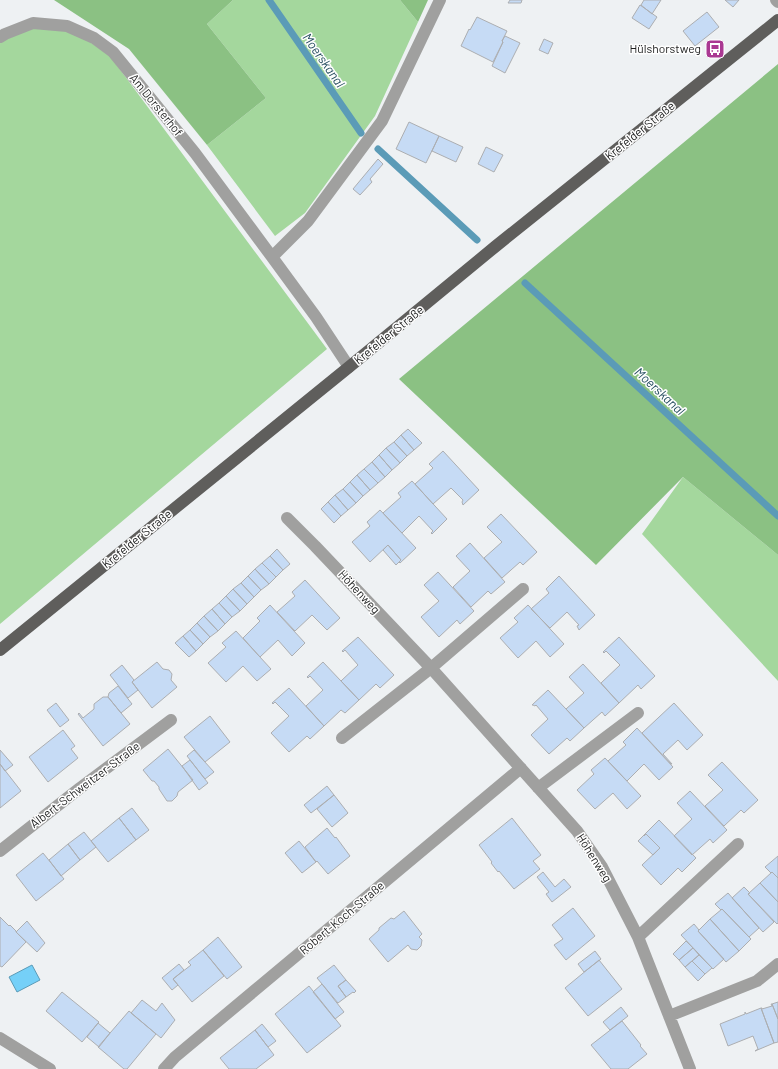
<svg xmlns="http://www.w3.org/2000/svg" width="778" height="1069" font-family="Barlow,sans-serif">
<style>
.green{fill:#a4d79d}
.forest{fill:#8bc183}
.water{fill:#75d0f8;stroke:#5b9bb7}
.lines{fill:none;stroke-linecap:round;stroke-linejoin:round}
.stream{stroke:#5b9bb7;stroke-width:7}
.building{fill:#c6dbf5;stroke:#acaeb1}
.minor{stroke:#a0a09f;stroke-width:12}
.major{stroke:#5f5e5c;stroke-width:12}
.labels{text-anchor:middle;stroke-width:3;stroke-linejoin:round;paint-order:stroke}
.poi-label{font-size:12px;fill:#1d1e1e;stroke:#fff;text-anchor:end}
.street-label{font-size:12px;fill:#1d1e1e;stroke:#fff}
.water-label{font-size:13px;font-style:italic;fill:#254d5f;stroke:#fff}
</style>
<rect width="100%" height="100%" fill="#eef1f3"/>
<path class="green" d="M233,0H400L418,22L375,116L305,213L275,236L207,145L266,98L207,24Z
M33,23L67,26L110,56L327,349L0,624V37Z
M683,477L778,555V681L642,534Z"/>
<path class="forest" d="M54,0H233L207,24L266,98L207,145L129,49Z
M400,0H428L418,22Z
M778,64V555L683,477L596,565L399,379Z"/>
<path class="water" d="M32,965L40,980L17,992L9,977Z"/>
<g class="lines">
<path class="stream" d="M269,0L361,133
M378,149L477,240
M525,283L778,516"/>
</g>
<path class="building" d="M510,0H522L521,3H508Z
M644,0H661L652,14L641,5Z
M725,0H739L733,7Z
M640,5L657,17L649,29L632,18Z
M707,12L719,27L695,46L683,31Z
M477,17L507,31L502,41L503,42L493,62L461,46L469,29L470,30Z
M505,36L520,43L505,73L492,66L503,42L502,41Z
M544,39L553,43L548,54L539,50Z
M409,122L439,136L426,163L396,149Z
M439,136L463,147L456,162L432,151Z
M486,147L503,155L494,172L478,164Z
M378,159L383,164L370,179L372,182L360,195L353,189Z
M408,429L422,443L414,450L401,435Z
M401,435L414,450L407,456L394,442Z
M394,442L407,456L400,463L386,448Z
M386,448L400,463L392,470L379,455Z
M443,451L479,490L463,505L462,502L463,500L451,488L433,504L415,484L433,468L429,464Z
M379,455L392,470L385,477L372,462Z
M372,462L385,477L378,483L364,469Z
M364,469L378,483L370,490L357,475Z
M357,475L370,490L363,496L350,482Z
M412,481L447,519L432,534L431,533L433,531L419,516L402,533L383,513L401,497L398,493Z
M350,482L363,496L356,503L343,489Z
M343,489L356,503L348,510L335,495Z
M335,495L348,510L341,516L328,502Z
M328,502L341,516L334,523L321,509Z
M380,510L416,548L400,563L399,562L401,560L388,545L370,562L352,542L370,526L367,522Z
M501,514L537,552L523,565L520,562L502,578L484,558L502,542L487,527Z
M470,543L505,582L491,594L488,591L471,607L453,587L470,571L456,556Z
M388,545L401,560L396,565L383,550Z
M277,549L290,564L283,570L270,556Z
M270,556L283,570L276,577L262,563Z
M262,563L276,577L269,584L255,569Z
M255,569L269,584L261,590L248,576Z
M438,572L474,611L460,624L457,620L439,637L421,617L439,601L424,585Z
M248,576L261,590L254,597L241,583Z
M559,576L595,615L579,630L577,626L579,625L567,612L550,628L531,609L549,593L546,589Z
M305,580L340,618L327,630L312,615L295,631L277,612L295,596L292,592Z
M241,583L254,597L247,604L233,589Z
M233,589L247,604L240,611L226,596Z
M226,596L240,611L232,617L219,603Z
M219,603L232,617L225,624L212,609Z
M270,605L305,643L292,656L278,640L260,657L243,638L260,621L257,618Z
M528,605L564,644L550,657L536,641L518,658L500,638L518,622L514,618Z
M212,609L225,624L218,631L204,616Z
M204,616L218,631L210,637L197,623Z
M197,623L210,637L203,644L190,630Z
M190,630L203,644L196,651L183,636Z
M236,631L271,669L257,681L243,666L226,682L208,663L226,647L222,643Z
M183,636L196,651L189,657L175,643Z
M358,637L394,675L380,688L376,684L359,700L341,681L358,665L345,650L343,652L342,651Z
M619,637L655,676L641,689L638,685L619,703L601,683L620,665L606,651L604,653L603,652Z
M157,662L163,669L169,670L172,674L171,680L177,687L152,708L132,682Z
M323,662L359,700L345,713L341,710L324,726L306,706L323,690L310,676L308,678L307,677Z
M583,664L619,703L605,716L602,712L584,728L566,709L584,693L569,677Z
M122,665L134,680L132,682L138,690L128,698L110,675Z
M118,686L132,704L121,713L108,697L109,693Z
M289,688L324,726L310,739L307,736L289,752L271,733L289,716L275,702L273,704L272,703Z
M548,690L584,728L570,741L567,738L549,754L531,735L548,719L536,705L535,706L533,705H532Z
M103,697H108L130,724L103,746L78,714L79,713L83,718L94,709V704Z
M56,703L69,720L60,727L47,710Z
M674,703L703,735L687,750L678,740L663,754L672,764H671L642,733Z
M210,716L230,742L205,762L184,737Z
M637,728L673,767L659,780L644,764L627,781L608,761L626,745L623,742Z
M63,730L75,746L71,749L78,758L48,782L29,757Z
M168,749L193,780L178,792L177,796L172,801H167L159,789V787L154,781H152L143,770Z
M0,750L13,765L5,771L0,764Z
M194,750L214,772L205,779L187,756Z
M605,758L641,796L627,809L613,793L595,809L577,790L594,774L591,770Z
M190,760L208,783L199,790L182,766Z
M722,762L758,800L744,813L741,810L724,826L705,806L723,790L708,775Z
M0,764L21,791L0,808Z
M327,786L334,795L311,813L304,805Z
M690,791L727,830L713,843L710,839L692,855L674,836L692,819L677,803Z
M334,795L348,813L332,827L317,809Z
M132,808L149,830L136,840L119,818Z
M119,818L136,840L108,862L91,841Z
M512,818L541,855L533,861L540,869L514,889L499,871L498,872L491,863L492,862L479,845Z
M659,820L696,858L682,872L678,868L661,885L642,865L660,848L646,834L644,836V835Z
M327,828L335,838L336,837L350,856L328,874L317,861L316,862L305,847Z
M84,832L96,847L80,860L68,844Z
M646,834L660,848L653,855L638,841L644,835V836Z
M299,841L316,862L302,873L285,853Z
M68,844L80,860L61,876L49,860Z
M43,853L64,879L36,901L16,875Z
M778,856V878L772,872L771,873L765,867Z
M543,872L555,887L564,879L571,887L552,902L546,894L549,892L537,877Z
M772,872L778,878V902L760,883Z
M760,883L778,902V923L777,924L748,894Z
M744,887L750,893L748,894L774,922L763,932L732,898Z
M728,893L759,928L749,937L722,909L721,910L715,904Z
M573,908L595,936L566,960L554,945L563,939L552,925Z
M722,909L751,939L739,951L710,919Z
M404,911L422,934L419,937L422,940L421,946L417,950L411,949L408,945L388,962L369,939L379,930V928L391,918L394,919Z
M0,917L9,926L10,925L16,931V932L26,942L2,967L0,966Z
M710,919L739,951L726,962L698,931Z
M27,921L45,943L37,952L16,932Z
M694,924L699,930L698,931L724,959L713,969L681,935Z
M218,937L242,967L227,979L203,950Z
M686,941L693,948L679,960L673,954Z
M693,948L699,955L685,967L679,960Z
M203,950L224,976L192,1002L173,979L191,965L188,962Z
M595,951L601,959L584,972L578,964Z
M699,955L712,968L705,974L692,961Z
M599,960L622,989L588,1016L565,988Z
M692,961L705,974L698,981L685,967Z
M179,964L184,970L173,979L178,985L172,990L162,978Z
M334,965L346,980L338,986L346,997L338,1003L317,978Z
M346,980L356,991L354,993L353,992L346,997L338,986Z
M322,984L344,1012L335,1019L313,992Z
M309,986L341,1026L307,1053L275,1014Z
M62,992L99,1022L82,1042L46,1011Z
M142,1000L156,1011L162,1003L175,1020L161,1038L131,1013Z
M778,1002V1019L772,1004Z
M771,1004H772L778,1019V1042L774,1043L761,1008H762V1009L772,1006Z
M621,1007L628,1016L610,1030L603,1022Z
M761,1008L774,1043L755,1051L758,1049L753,1036L728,1046L720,1024L745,1014V1012L746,1014Z
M129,1011L156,1034L127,1069H124L98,1047Z
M622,1021L641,1045L640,1046L647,1054L628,1069H611L591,1045Z
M98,1023L110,1033L99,1047L87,1037Z
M262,1024L276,1041L268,1047L255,1030Z
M255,1030L274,1055L256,1069H229L220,1058Z"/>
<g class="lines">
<path class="minor" d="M776,0L778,2
M0,37L5,34L33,23L67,26L94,38L113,52L195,153L272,257
M349,367L316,317L272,257L308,221L382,121L440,0
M287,518L315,546L431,668L577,831L602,867L638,937L690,1069
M342,738L431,668L523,589
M538,788L638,713
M0,851L80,788L171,720
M638,937L738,844
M669,1016L757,981L778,964
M0,1038L50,1069
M164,1069L175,1057L521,768"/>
<path class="major" d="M0,650L349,367L496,246L778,20"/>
</g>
<defs>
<symbol id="bus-square" viewBox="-11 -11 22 22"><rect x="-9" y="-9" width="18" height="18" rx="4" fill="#aa3892" stroke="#fff"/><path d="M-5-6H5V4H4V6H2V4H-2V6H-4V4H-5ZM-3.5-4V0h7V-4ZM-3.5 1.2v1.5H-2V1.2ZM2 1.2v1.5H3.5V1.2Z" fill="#fff"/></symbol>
</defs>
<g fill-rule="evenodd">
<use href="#bus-square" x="704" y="38" width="22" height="22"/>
</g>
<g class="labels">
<g class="poi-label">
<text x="701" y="53">Hülshorstweg</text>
</g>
<g class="street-label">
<text transform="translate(156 105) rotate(51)" y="4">Am Dorsterhof</text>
<text transform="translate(640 131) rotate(-39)" y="4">Krefelder Straße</text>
<text transform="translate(389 335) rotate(-39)" y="4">Krefelder Straße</text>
<text transform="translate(137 539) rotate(-39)" y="4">Krefelder Straße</text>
<text transform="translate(359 592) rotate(47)" y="4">Höhenweg</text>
<text transform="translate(85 785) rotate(-37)" y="4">Albert-Schweitzer-Straße</text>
<text transform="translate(594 858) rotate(58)" y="4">Höhenweg</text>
<text transform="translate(342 918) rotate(-40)" y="4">Robert-Koch-Straße</text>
</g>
<g class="water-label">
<text transform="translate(324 60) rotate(55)" y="5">Moerskanal</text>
<text transform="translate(660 391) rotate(43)" y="5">Moerskanal</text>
</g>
</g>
</svg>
